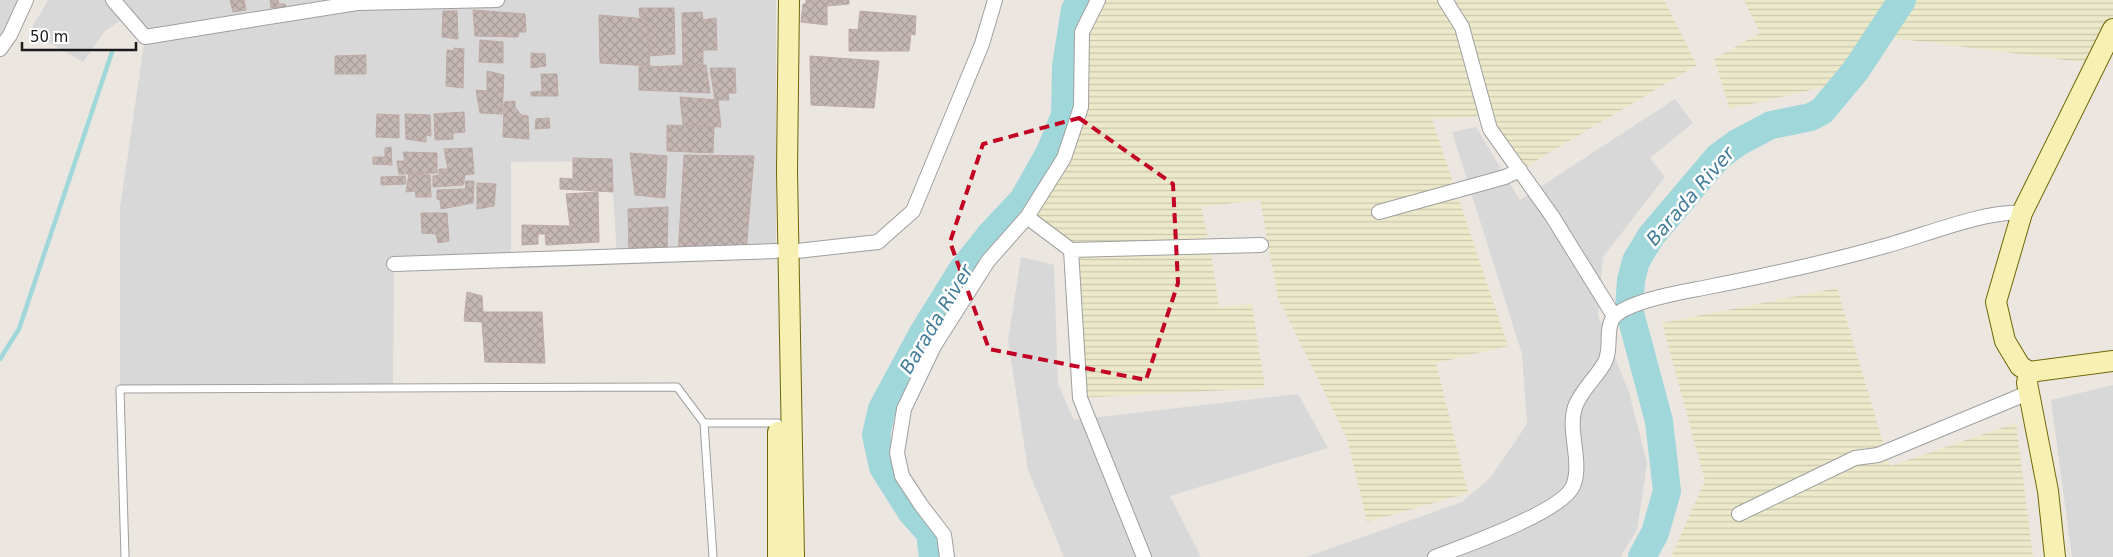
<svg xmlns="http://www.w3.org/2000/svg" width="2113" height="557" font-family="'DejaVu Sans',sans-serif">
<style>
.residential{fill:#d9d8d8}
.farmland{fill:url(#farmland-rules)}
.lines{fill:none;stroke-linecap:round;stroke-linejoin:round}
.stream{stroke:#a0d7da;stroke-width:4.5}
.river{stroke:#a0d7da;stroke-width:28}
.building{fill:url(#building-cross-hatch);stroke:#beaaa3}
.lane-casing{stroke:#9f9f9f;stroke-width:9}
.street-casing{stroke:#9f9f9f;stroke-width:16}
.secondary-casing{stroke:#6e6706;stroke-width:22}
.lane{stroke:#fff;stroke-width:7}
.street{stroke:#fff;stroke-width:14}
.secondary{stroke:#f8f0b2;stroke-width:20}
.marked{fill:none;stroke:#c30223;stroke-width:4;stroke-dasharray:10 6;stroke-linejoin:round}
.labels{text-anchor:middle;stroke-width:5;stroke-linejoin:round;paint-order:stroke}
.water-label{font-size:19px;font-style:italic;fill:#437d99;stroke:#fff}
</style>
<defs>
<pattern id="farmland-rules" width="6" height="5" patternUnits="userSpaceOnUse" patternTransform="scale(1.25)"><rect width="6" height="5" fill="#ece9ca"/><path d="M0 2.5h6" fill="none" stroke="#cac7ad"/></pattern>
<pattern id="building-cross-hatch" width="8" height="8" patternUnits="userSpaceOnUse" patternTransform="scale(1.25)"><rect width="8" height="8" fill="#c4b7b4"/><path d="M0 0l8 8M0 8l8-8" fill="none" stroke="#a89d9a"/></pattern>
</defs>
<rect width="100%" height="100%" fill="#ece6e0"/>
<path class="residential" d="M0,0H26L0,49Z
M48,0H776V251L617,257L611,161L511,162V260L394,264L393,387L120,389V208L145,37L127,16L105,31L83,62L30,31Z
M1675,99L1693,123L1650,158L1665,177L1603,257L1598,316L1629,392L1647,463L1637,530L1620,557H1306L1462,502L1490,478L1527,424L1522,354L1452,132L1476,127L1520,200Z
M1021,257L1054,265L1058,384L1074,420L1298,394L1328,448L1170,496L1201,557H1064L1028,470L1008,340Z
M2113,385V557H2072L2051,400Z"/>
<path class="farmland" d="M1098,0H1664L1697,65L1520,170L1485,116L1432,119L1508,346L1436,363L1468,493L1367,522L1347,438L1278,298L1260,200L1201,207L1210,247L1219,307L1252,304L1265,388L1080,398L1071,250L1027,217L1064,158L1081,107L1082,32Z
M1744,0H2113V29L2096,64L1878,36L1856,70L1844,82L1730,109L1714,59L1760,33Z
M1837,288L1890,466L2016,423L2033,557H1671L1705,481L1662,323Z"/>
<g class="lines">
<path class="stream" d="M0,359L19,329L112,52"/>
<path class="river" d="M933,557L930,533L912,513L883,467L876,435L882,409L923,333L960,273L991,234L1023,200L1050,152L1065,115L1066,66L1075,10L1080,0
M1642,557L1655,533L1667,491L1659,421L1629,309L1631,280L1636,261L1651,236L1718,157L1737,143L1771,125L1811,117L1822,111L1856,70L1902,0"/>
</g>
<path class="building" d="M230,0H244L246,10L233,12Z
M270,0H278L279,4H285L286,7L271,8Z
M806,0H849V4L827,6V25L801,22L803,4H806Z
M639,8H674L675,54L649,56L647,19L640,17Z
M473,10L525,14L526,32H519L518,37L475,36Z
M443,11H457L458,39L442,37Z
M860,11L916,16L915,35L911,34L909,51H849V29L858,30Z
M702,12L703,20L716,18L717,50H703V65L683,66L682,13Z
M599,15L647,19L650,66L600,63Z
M480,40L503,42V63L479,62Z
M454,48L464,49L463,88L446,86L447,50L454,51Z
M531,53L545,54L546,66L531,68Z
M366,55V74H335V56Z
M810,56L879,61L874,108L811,105Z
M706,65L710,93L639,90V67Z
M710,68H735L736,93H728L729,100H715Z
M487,71L504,75L502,114L480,113L476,90L487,91Z
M541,74H557L558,96H531V92L542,91Z
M680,97L718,100L721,127L683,125Z
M515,101V107L521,115L528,116L529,139L503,137L504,102Z
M464,112L465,132L453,133V139L435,140L434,114Z
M377,114L399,115V138L376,137Z
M405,114L430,115L431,136L426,135V142L406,139Z
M549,118L550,128L535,129L536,119Z
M667,125L714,127L713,153L667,151Z
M391,147L392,165L373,164V157H385V148Z
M472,148L474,174L465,175L463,185L433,187V176L439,175V169H448L444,149Z
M403,152L437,153V173L399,174L397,161H405Z
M630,153L667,156L665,198L635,195Z
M684,155L754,156L746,252L678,255Z
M573,158L612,159L613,192L560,189V178L573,179Z
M409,174L430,175L431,197H416L415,191L406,192Z
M405,176L406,184L381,185V177Z
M465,181H474L473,203L441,209L440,200L437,199V190L466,189Z
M477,183L496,184L494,206L477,209Z
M598,192L599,242L546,245L545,234H538V244L522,245V225L570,226L566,194Z
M668,207L667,255L629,256L628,209Z
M421,213H447L449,241L438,243L436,234L422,233Z
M467,292L482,296L483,312H542L545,363L485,362L482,322L464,321Z"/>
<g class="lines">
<defs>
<path id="lane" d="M704,423H778
M125,557L120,389L677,387L704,423L713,557"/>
<path id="street" d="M113,0L145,37L357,3L497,0
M1445,0L1462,27L1490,129L1552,216L1614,316
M0,49L10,35L26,0
M1379,212L1505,177L1520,170
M1027,217L1071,250L1080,398L1144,557
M1071,250L1261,245
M788,252L878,242L913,211L982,44L995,0
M394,264L776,251
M1739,514L1855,458L1878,455L2028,393
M947,557L944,535L921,505L902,476L897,453L904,409L934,346L988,261L1027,217L1064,158L1081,107L1082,32L1098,0
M1435,557C1464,546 1562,512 1573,486C1583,462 1567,432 1575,407C1581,390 1597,377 1605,362C1612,349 1605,330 1613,318C1626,301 1682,292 1703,288C1764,276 1825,263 1885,246C1923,236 1985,210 2022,213"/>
<path id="secondary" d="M789,0L787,171L794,557
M2029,372L2113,361
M778,557V432
M2055,557L2048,491L2027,383L2029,372L2020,366L2005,341L1996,302L2022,213L2113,29"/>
</defs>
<use href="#lane" class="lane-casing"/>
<use href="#street" class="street-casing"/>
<use href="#secondary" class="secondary-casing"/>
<use href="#lane" class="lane"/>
<use href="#street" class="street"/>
<use href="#secondary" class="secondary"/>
</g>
<path class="marked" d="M1079,118L1173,184L1178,283L1146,380L989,349L950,242L983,144Z"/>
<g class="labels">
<g class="water-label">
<text transform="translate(1690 196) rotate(-49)" y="7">Barada River</text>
<text transform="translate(936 319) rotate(-59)" y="7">Barada River</text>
</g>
</g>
<path d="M22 42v8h114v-8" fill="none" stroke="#1b1b1b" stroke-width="2.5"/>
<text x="30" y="42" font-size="15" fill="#1b1b1b" stroke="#ffffff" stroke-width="4" paint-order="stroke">50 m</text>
</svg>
